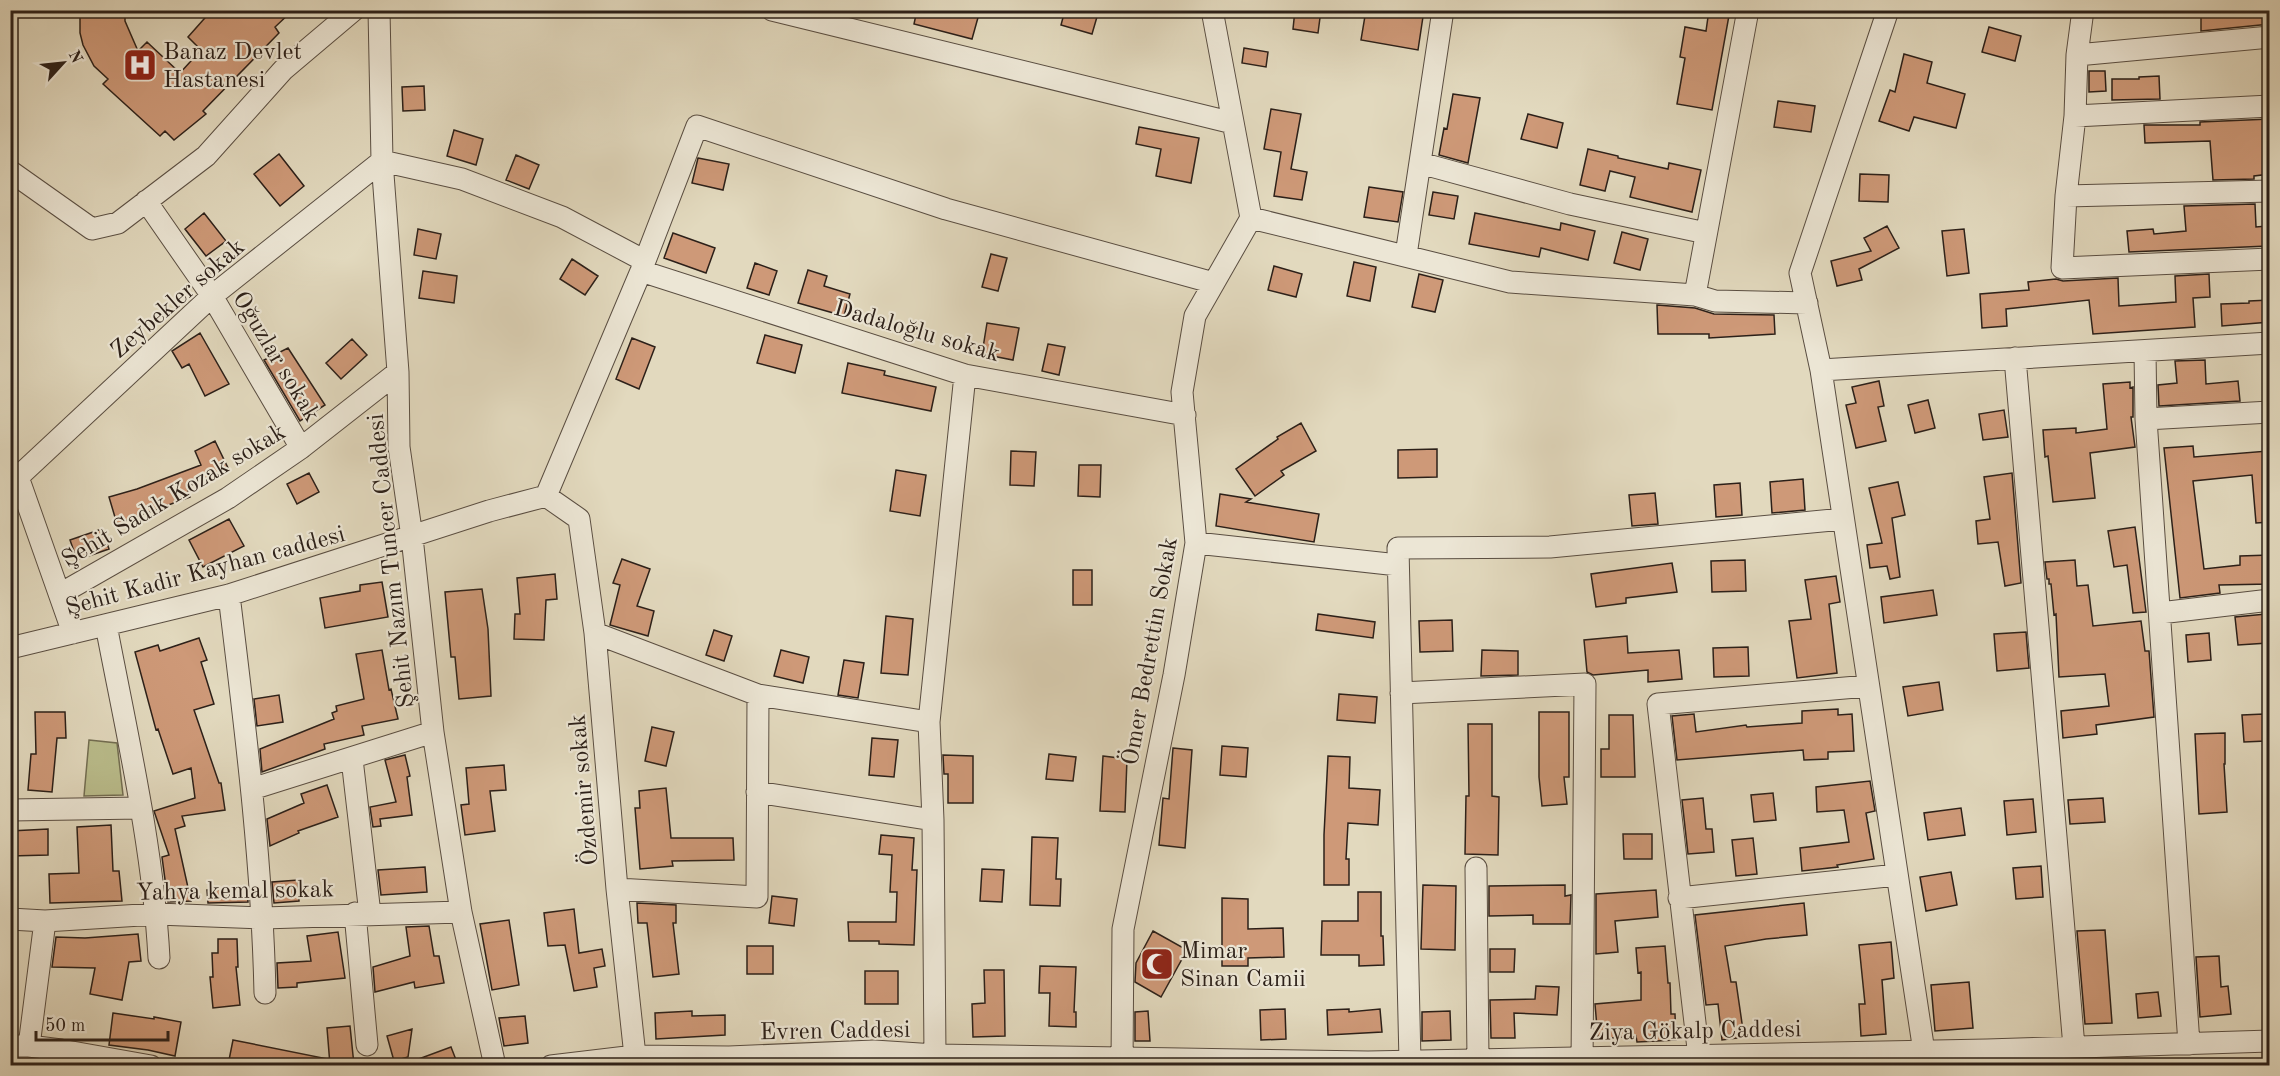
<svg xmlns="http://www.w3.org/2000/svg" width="2280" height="1076" font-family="'Old Standard TT',serif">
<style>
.green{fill:#babd8c;stroke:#736e52;stroke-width:1.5}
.building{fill:#ce9978;stroke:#2c2019;stroke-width:1.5}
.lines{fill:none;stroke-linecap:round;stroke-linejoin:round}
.minor-casing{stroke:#5a4e42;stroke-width:23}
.minor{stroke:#ece6d5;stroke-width:21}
.labels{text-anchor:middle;stroke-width:4.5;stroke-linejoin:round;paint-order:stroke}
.poi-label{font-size:24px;fill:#2c2019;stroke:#ece6d5;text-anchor:start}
.street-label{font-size:24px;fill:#2c2019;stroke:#ece6d5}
</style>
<rect width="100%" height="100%" fill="#e2d9be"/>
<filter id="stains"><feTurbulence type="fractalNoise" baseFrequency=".00333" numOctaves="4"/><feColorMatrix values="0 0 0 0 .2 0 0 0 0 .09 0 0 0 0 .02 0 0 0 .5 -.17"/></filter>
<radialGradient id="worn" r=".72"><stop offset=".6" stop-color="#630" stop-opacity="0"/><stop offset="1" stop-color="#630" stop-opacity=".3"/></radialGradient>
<path class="green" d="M89,740L117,743L123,795L84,796Z"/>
<path class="building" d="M80,10H125V21L138,51L147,42L180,73L201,50L188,37L212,10H293L275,27L279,33L203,111L206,114L174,140L165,131L160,136L103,84L108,79L94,66L83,45L80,33Z
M917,10H966L979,14L972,39L914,24Z
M1065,10H1099L1092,34L1061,25Z
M1295,10H1321L1318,33L1293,29Z
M1366,10H1424L1418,50L1361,40Z
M1709,10H1730L1712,110L1677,104L1685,58L1680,57L1685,27L1706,31Z
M2270,10V24L2201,31V16H2235L2234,11Z
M1989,27L2021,36L2015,61L1982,52Z
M1244,48L1268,52L1266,67L1242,63Z
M1904,54L1932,62L1927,83L1965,94L1956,128L1914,117L1909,131L1879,121L1890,90L1895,92Z
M2089,71H2105L2106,91L2089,92Z
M2159,76L2160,99L2112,100V79H2139V77Z
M424,86L425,110L403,111L402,87Z
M1453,94L1480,98L1468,163L1439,155L1444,128L1447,129Z
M1778,101L1815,106L1811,132L1774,127Z
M1271,109L1301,114L1291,169L1307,172L1302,200L1274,196L1281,152L1264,149Z
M1528,114L1563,123L1557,148L1521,139Z
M2270,119V174L2254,176V179L2213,180L2210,141L2145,143L2144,125H2200V122Z
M1139,127L1199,138L1191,183L1156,176L1161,149L1136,144Z
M454,130L483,139L476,165L447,156Z
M1588,149L1618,156V158L1668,169L1669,163L1701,170L1692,212L1630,197L1635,177L1610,171L1605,191L1580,185Z
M279,154L304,186L280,206L254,174Z
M516,155L539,165L529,189L506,180Z
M698,158L729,164L723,190L692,183Z
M1860,174L1889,175L1888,202L1859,201Z
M1369,187L1403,192L1398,222L1364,217Z
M1433,192L1458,196L1454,219L1429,215Z
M2255,204L2256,227L2267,226L2268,246L2129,252L2127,231L2153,229L2154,234L2186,231L2184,206Z
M204,213L226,241L206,256L185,229Z
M1475,213L1560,230L1561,223L1595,231L1588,260L1541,248L1539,257L1469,244Z
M1887,226L1899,248L1859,269L1862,280L1837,286L1831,261L1871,251L1864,238Z
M418,229L441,234L436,259L414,255Z
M1964,229L1969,273L1947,276L1942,231Z
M1622,232L1648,239L1640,270L1614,263Z
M673,233L715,248L706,273L664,258Z
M991,254L1007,258L998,291L982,287Z
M572,259L598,276L585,295L560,279Z
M1354,262L1376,267L1370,301L1347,296Z
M755,263L777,271L769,295L747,288Z
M1274,266L1302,274L1296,297L1268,290Z
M808,270L827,276L824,286L850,294L844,316L798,303Z
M423,271L457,276L454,303L419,298Z
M1419,274L1443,280L1435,312L1412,307Z
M2209,274L2210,297L2193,298L2195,327L2093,334L2089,300L2006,309L2007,326L1982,328L1980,294L2029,290L2028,282L2056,279L2063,281L2118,278L2119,306L2176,302L2175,276Z
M2270,300V322L2222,326L2221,304L2249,303V301Z
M1657,305L1695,308L1714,314L1774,315L1775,334L1709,338V334H1658Z
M987,323L1019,328L1013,360L982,354Z
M200,333L229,384L205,396L189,364L182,368L172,351Z
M765,335L802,345L795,373L757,363Z
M632,338L655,347L639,389L616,379Z
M352,339L367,355L341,379L326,363Z
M1048,344L1065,347L1059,375L1042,371Z
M288,348L325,405L300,421L264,360Z
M2205,360L2206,384L2238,381L2240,401L2159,406L2158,385L2177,383L2175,361Z
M848,363L885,371L884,375L936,387L931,411L842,393Z
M1879,381L1884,406L1878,407L1886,441L1856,448L1846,405L1856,403L1852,387Z
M2130,382V388L2133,387V417H2131L2135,447L2090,453L2095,498L2053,502L2048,456L2045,457L2043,430L2076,428V433L2107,429L2103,384Z
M1928,400L1935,428L1915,433L1908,405Z
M2004,410L2008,437L1983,440L1979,414Z
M1301,423L1316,451L1281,471L1284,475L1255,496L1236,469L1278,439L1277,437Z
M215,441L228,468L187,487L190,497L117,524L109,497L137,489L201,465L195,451Z
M2193,446L2194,457L2268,451L2270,522L2256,523L2252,475L2193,481L2204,569L2240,565V556L2270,555V584L2219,585L2220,593L2180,598L2164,448Z
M1437,449V477L1398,478V450Z
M1011,451L1036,452L1034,486L1010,485Z
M1079,465H1101L1100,497L1078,496Z
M896,470L926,475L920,516L890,511Z
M309,473L319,492L297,504L287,484Z
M2012,473L2021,583L2005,586L1998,542L1978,544L1976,521L1990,519L1984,477Z
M1803,479L1805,510L1772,513L1770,482Z
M1898,482L1905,515L1892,518L1900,577L1890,579L1887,566L1870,568L1867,545L1882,543L1869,488Z
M1740,483L1742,515L1716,517L1714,485Z
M1655,493L1658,524L1632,526L1629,495Z
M1220,494L1251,499L1246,502L1319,514L1314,542L1216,526Z
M229,519L244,546L203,567L189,540Z
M2135,527L2146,612L2133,613L2127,565L2114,567L2108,531Z
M102,529L109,549L77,560L70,540Z
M622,559L650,569L637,606L654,611L648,636L610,625L620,585L613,583Z
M1745,560L1746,591L1712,592L1711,561Z
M2075,560L2077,586L2088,585L2093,626L2141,621L2145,651H2149L2154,717L2096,725L2097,734L2063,738L2061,711L2109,706L2105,674L2059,677L2056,614L2054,615L2051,584H2049V579H2047L2045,562Z
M1672,563L1677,592L1626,598V603L1596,607L1591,574Z
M1073,570H1092V605H1073Z
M555,574L557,599L546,600L544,640L514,639L515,614H520L517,578Z
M1836,576L1840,602L1829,604L1837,673L1797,678L1789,621L1811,619L1805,580Z
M382,582L388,617L325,628L320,598L360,591V585Z
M482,589L488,629L491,696L459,699L455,657H451L445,592Z
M1933,590L1937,615L1884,623L1881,597Z
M1318,614L1375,622L1373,638L1316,630Z
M2266,614L2268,643L2238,645L2235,617Z
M886,616L913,619L908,675L881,673Z
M1452,620L1453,651L1420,652L1419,621Z
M714,630L732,636L724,661L706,655Z
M2026,632L2029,668L1997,671L1994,634Z
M2209,633L2211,660L2188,662L2186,635Z
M1627,636L1628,653L1679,650L1682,679L1648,682V670L1593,675L1587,672L1584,640Z
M199,638L207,660L201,662L214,704L194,710L219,783H221L225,810L182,816L185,826L175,829L191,901L168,902L162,857L169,855L154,811L195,798L191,768L173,774L158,729L156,730L135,652L158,645L160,651Z
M1748,647L1749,676L1714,677L1713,648Z
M382,650L389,690L391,689L398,719L362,726L364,735L324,744L325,749L262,772L260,749L334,719L332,713L337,711L336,706L364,699L356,654Z
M781,650L809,657L803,683L774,676Z
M1482,650L1518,651V675L1481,676Z
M844,660L864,663L858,698L838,695Z
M1939,682L1943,710L1908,716L1903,687Z
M1339,694L1377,697L1375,723L1337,720Z
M279,695L283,722L257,726L254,699Z
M1838,709V715L1852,714L1854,751L1828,752V759L1804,760L1803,750L1677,760L1672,716L1694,714L1696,732L1746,725L1747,727L1802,723V711Z
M35,712H65L66,738H57L52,792L28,790L31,754H36Z
M1539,712H1569V777H1564L1567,804L1542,806L1539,777Z
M2264,714L2266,741L2244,742L2242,715Z
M1609,715H1633L1635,777H1601V749H1609Z
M1468,724H1492V796L1499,797L1498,855L1465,854L1466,796H1469Z
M652,727L674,732L666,766L645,761Z
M2225,733V764H2224L2227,812L2199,814L2195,734Z
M872,738L898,740L894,777L869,775Z
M1222,746L1248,748L1246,777L1220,775Z
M1173,748L1192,750L1185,848L1159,845L1163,798L1169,799Z
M1049,754L1076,757L1073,781L1046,779Z
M405,755L410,776L407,777L412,815L380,819L381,826L373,827L370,807L396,802L385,760Z
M943,755L973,756V803H948V774H944Z
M1103,756L1127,759L1125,812L1100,811Z
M1328,756L1350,757L1349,788L1380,790L1378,825L1348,823L1346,859H1349V885H1324V835Z
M504,765L506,790L490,791L495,831L465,835L461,805L469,804L466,768Z
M1870,781L1875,811L1866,813L1874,859L1837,865L1838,867L1802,871L1800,848L1849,842L1844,810L1817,812L1816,787Z
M327,785L338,817L298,831L299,833L270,846L267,819L304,803L301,794Z
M666,788L671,838H733L734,860L672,861L673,866L640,869L635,808H640L639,791Z
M1773,793L1776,820L1754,822L1751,795Z
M1703,798L1706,829H1712L1714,852L1688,854L1682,800Z
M2103,798L2105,822L2070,824L2068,800Z
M2033,799L2036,832L2007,835L2004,801Z
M1961,808L1965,835L1928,840L1924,813Z
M111,825L113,871H119L122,901L50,903L49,874L79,873L77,827Z
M48,829V855L10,856V831Z
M1623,834H1652V859H1624Z
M881,835L914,838L912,870H917L914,945L879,944V941H849L848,922H896L897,892H890L892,855L879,854Z
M1032,837L1058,838L1056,879H1061L1060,906L1030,905Z
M1753,838L1757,874L1736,876L1732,840Z
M2041,866L2043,897L2016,899L2013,868Z
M425,867L427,892L381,895L378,870Z
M982,869L1004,870L1002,902L980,901Z
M1951,872L1957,905L1926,911L1920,877Z
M298,880L299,901L274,903L272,882Z
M1423,885L1456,886L1455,950L1421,949Z
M1565,885V896L1571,895L1570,924H1533V915L1489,916V886Z
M247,888L248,902L208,903L207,890Z
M1656,890L1658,917L1615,921L1618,952L1596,954V894Z
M1358,892H1381V936H1383L1384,965L1359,966V955H1321L1322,921H1358Z
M772,896L797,899L794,926L769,923Z
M1222,898L1248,899V929L1283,928L1284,957L1248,958V966H1222Z
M637,903L676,905V923H673L679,974L653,977L647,923H638Z
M1804,903L1807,935L1766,939L1725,946L1731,982H1736L1744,1037L1722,1040L1718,1004L1706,1005L1695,915Z
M574,909L579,953L602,949L605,966L594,968L597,987L574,991L565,945L548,946L544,913Z
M509,920L519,985L492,990L480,924Z
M429,926L434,956H439L444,983L415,988L414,982L375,992L373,967L410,956L406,927Z
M2105,930L2112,1023L2085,1024L2077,931Z
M1153,931L1187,950L1161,997L1135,982L1136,963Z
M338,932L345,978L297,983V987L278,988L277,963L311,961L307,936Z
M138,934L141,961L129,962L122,1000L90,994L95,968L52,967L56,937L85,938Z
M218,939H237L238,967H236L240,1005L213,1008L210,977H213L212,953H218Z
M1891,942L1894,978L1882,980L1886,1034L1861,1036L1859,1004H1865L1859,945Z
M747,946H773V974H747Z
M1665,946L1668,983H1670L1671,1014H1675L1676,1040L1637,1042L1636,1036L1598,1039L1595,1004L1641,1000V972L1638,973L1636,948Z
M1490,949H1515L1514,972H1490Z
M2219,956L2221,987L2228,986L2231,1014L2200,1017L2196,957Z
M1040,966L1076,967L1074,1012H1076V1027L1049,1026L1050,993H1039Z
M984,970H1004L1005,1036L973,1037L972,1004L985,1003Z
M865,971H898V1004H865Z
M1969,982L1973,1028L1935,1031L1931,985Z
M1536,986L1559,987L1557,1015L1514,1013L1515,1038H1491L1490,1000L1535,999Z
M2158,992L2161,1016L2138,1018L2136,994Z
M1285,1009L1286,1039L1261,1040L1260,1010Z
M1349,1009V1012L1380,1009L1382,1032L1328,1035L1327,1010Z
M692,1011V1016L725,1015V1035L656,1039L655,1013Z
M1148,1011L1150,1041H1135V1012Z
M1450,1011L1451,1040L1422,1041V1012Z
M113,1013L154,1019V1017L181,1022L175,1056L148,1050L109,1045Z
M525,1016L528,1043L504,1046L499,1018Z
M350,1026L354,1065H330L327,1028Z
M412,1029L408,1057L394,1061L387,1036Z
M233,1040L328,1059V1065H228Z
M451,1047L458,1065H405V1064Z"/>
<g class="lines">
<defs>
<path id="minor" d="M379,10L382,161L398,372L399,447L412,537L433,732L461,912L495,1066
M772,10L1233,123
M1748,10L1695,295L1715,301L1807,303
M1888,10L1800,273L1821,370L1926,1065
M2083,10L2077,55L2075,116L2066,196L2062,268L2270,259
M2077,55L2270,37
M2075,116L2270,106
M1420,163L1570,204L1706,233
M10,171L92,229L118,223L206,156L283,70L354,10
M2066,196L2270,191
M146,201L212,296L301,448
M1251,218L1510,282L1695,295
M1406,255L1443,10
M641,271L965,375L1185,415
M2145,351L2146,419L2189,1044
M2015,358L2074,1047
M1821,370L2270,343
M2146,419L2270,412
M18,477L73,633
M10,480L18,477L212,296L382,161L462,179L562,217L645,261
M546,496L641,271L697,126L946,209L1214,283
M1196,543L1398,565
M60,594L228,498L301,448L398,372
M229,595C245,727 262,859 265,993
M2160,613L2270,600
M106,625C127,735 153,846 159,958
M595,633L758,695L929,722
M10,648L229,595L489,511L546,496L579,519L595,633L617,889L635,1056
M1401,693L1585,684L1582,1066
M352,759L370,914
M252,789L433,732
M757,792L933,820
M10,810L141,808
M1476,868L1478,1060
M617,889L757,897L758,695
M1679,898L1897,875
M355,913L367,1045
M10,919L45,921L157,914L263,918L461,912
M10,1046H29L61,1050L151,1066
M29,1046L45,921
M935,1055L933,820L929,722L965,375
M1410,1061L1398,548L1550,547L1843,519
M551,1066L635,1056L729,1057L874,1051L935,1055L1368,1062L1987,1050L2270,1041
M1122,1066L1123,929L1174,675L1196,543L1182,392L1195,316L1251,218L1212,10
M1700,1066L1658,704L1868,686"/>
</defs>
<use href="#minor" class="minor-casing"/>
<use href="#minor" class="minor"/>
</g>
<defs>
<symbol id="hospital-square" viewBox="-11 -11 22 22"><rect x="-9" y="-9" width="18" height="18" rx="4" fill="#8f2418" stroke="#ece6d5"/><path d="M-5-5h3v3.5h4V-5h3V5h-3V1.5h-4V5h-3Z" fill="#fff"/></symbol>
<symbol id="mosque-square" viewBox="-11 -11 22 22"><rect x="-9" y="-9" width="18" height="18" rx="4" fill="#8f2418" stroke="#ece6d5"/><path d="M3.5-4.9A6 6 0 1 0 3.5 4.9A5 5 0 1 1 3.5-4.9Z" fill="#fff"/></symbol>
</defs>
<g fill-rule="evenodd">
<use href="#hospital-square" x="121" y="46" width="38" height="38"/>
<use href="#mosque-square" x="1138" y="945" width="38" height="38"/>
</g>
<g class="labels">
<g class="poi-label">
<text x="163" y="59">Banaz Devlet<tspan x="163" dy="28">Hastanesi</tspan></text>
<text x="1180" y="958">Mimar<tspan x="1180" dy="28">Sinan Camii</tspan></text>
</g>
<g class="street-label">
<text transform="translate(177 298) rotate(-41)" y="8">Zeybekler sokak</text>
<text transform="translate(917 330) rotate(16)" y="8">Dadaloğlu sokak</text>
<text transform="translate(277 356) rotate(59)" y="8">Oğuzlar sokak</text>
<text transform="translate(173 495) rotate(-31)" y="8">Şehit Sadık Kozak sokak</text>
<text transform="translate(390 561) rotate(-96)" y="8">Şehit Nazım Tuncer Caddesi</text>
<text transform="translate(205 570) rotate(-15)" y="8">Şehit Kadir Kayhan caddesi</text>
<text transform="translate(1149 651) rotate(-80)" y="8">Ömer Bedrettin Sokak</text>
<text transform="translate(583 790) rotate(-95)" y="8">Özdemir sokak</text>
<text transform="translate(235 890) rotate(-1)" y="8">Yahya kemal sokak</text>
<text transform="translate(835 1030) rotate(-1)" y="8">Evren Caddesi</text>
<text transform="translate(1695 1030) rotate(-1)" y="8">Ziya Gökalp Caddesi</text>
</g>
</g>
<rect width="2280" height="1076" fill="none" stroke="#e2d9be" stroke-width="36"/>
<rect x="12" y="12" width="2256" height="1052" fill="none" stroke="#2c2019" stroke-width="3"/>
<rect x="18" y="18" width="2244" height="1040" fill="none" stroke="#2c2019" stroke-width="1.5"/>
<g transform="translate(63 63) rotate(63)" stroke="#ece6d5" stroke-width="4.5" paint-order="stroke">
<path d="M0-4.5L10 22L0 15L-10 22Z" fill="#2c2019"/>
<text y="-9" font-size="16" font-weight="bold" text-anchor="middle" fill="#2c2019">N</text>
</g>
<path d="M36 1031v9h132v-9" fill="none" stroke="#2c2019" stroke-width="3"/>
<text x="45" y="1031" font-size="18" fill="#2c2019" stroke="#ece6d5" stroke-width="4.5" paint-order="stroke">50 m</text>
<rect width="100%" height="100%" filter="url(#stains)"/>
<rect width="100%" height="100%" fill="url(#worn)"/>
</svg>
